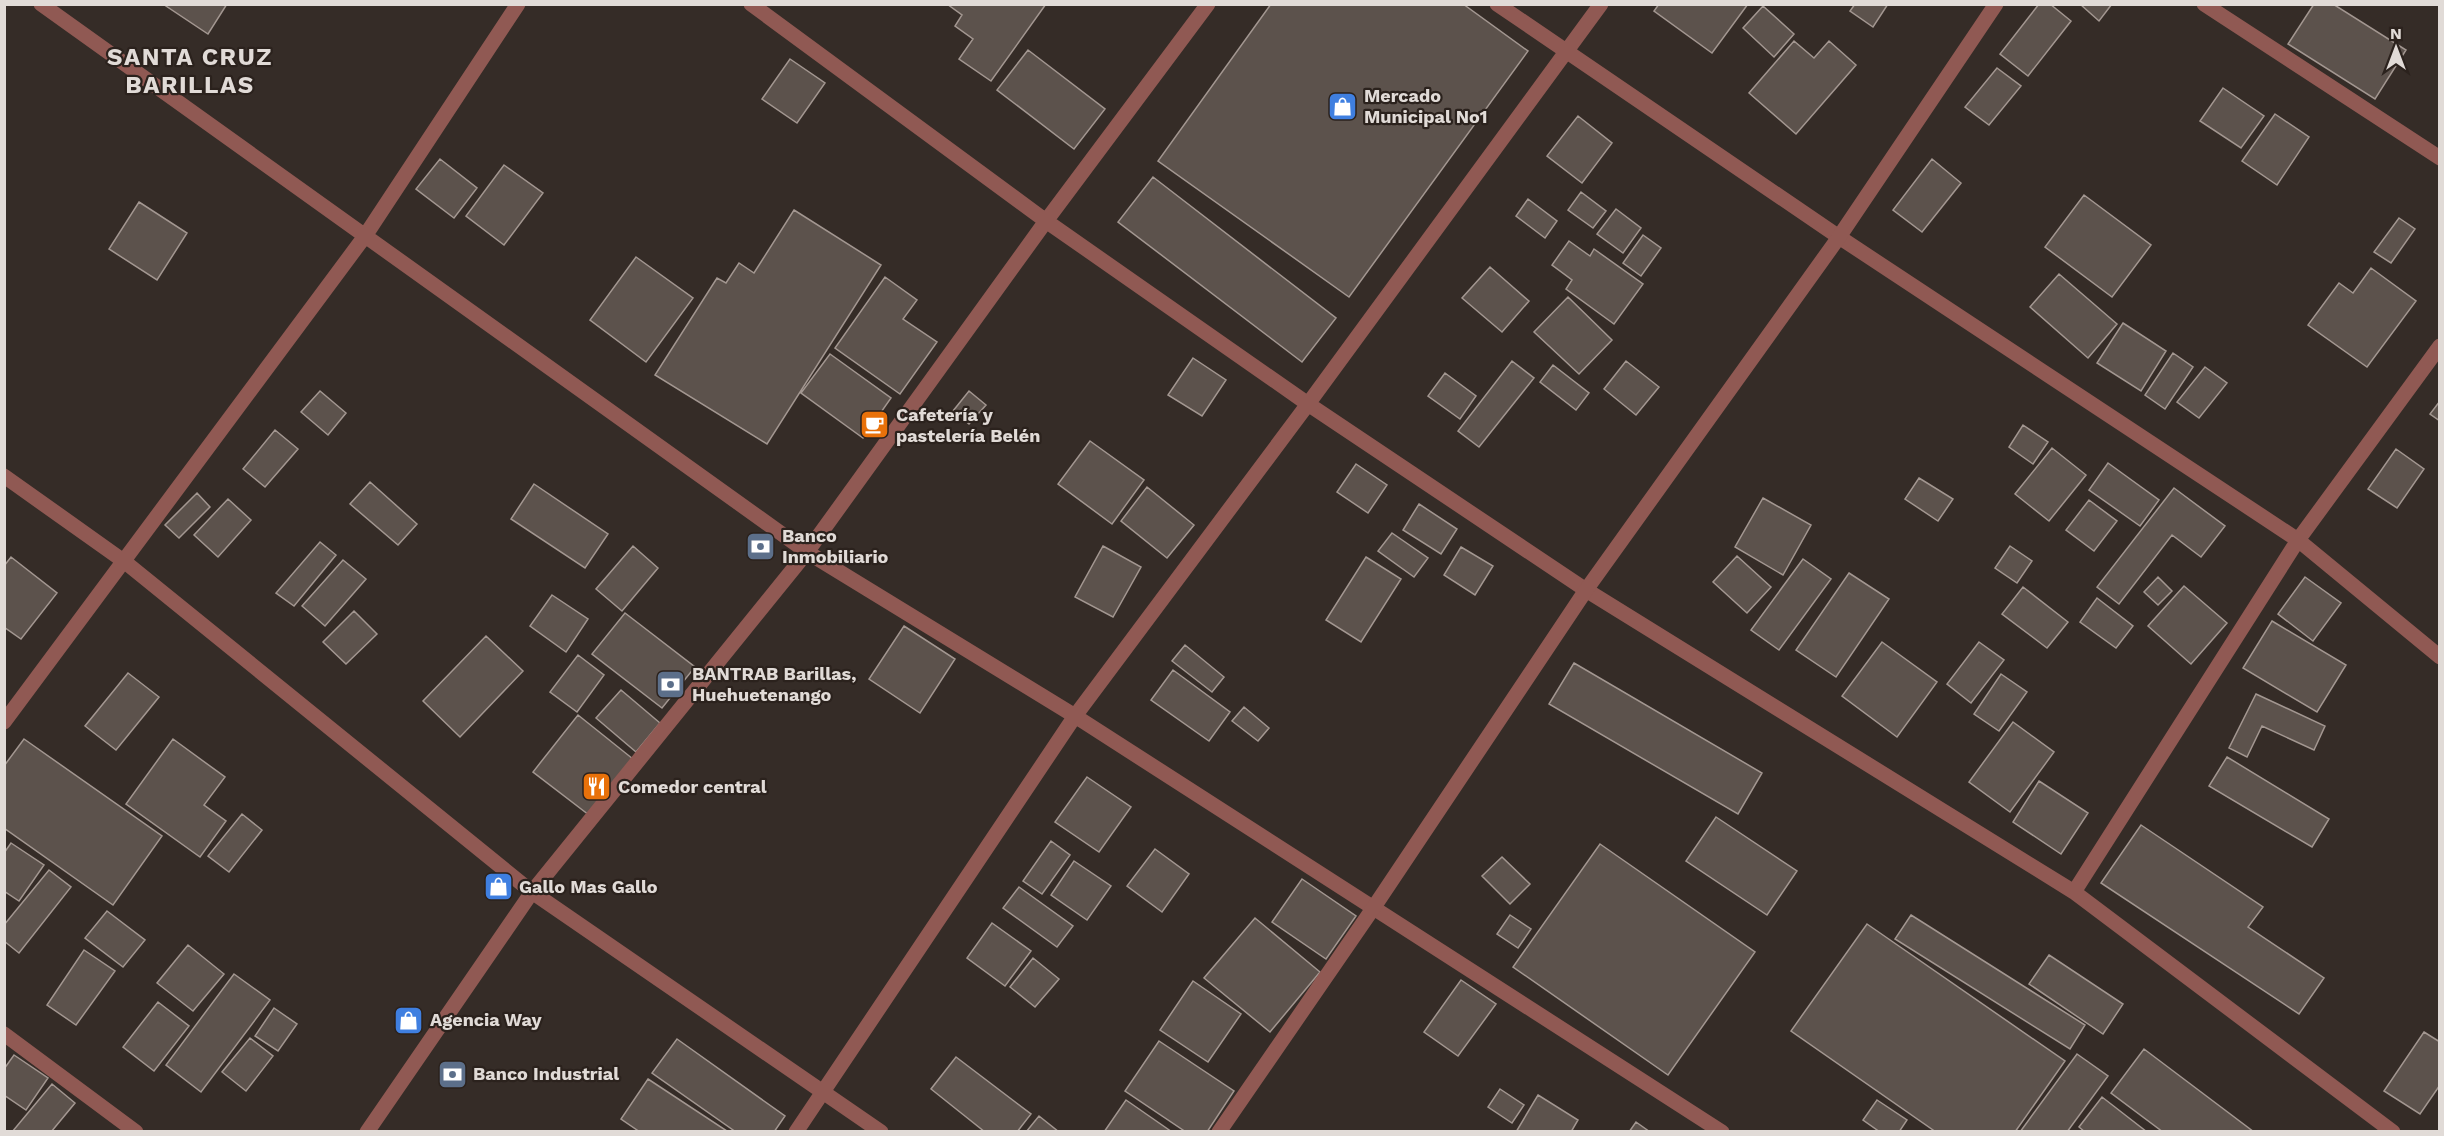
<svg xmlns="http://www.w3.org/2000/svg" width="2444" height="1136" font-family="'Work Sans',sans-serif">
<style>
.building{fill:#5c524c;stroke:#a39791;stroke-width:1.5}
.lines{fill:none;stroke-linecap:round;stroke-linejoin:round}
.minor{stroke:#905953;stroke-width:15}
.tertiary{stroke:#905953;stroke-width:15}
.labels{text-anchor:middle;stroke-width:4.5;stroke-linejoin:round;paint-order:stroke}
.poi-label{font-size:18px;font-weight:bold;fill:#e1dbd7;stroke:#2b221d;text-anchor:start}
.district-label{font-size:24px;font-weight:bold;letter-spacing:1.5px;fill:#e1dbd7;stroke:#2b221d}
</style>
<rect width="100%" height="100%" fill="#352c27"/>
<path class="building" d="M163,4H227L208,34Z
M947,4H1046L991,81L959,59L973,39L955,26L962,15Z
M1271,4H1463L1528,51L1349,297L1158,161Z
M1659,4H1748L1712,53L1654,11Z
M1855,4H1888L1873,27L1850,11Z
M2039,4H2050L2071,21L2028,76L2000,54Z
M2080,4H2112L2099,21Z
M2314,4H2333L2406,50L2375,99L2288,44Z
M1763,6L1794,34L1774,57L1743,28Z
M1794,41L1814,58L1829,41L1856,65L1796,134L1749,93Z
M1028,50L1105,109L1074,149L997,90Z
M790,59L825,83L797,123L762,99Z
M1997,68L2021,86L1989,125L1965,107Z
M2223,88L2264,116L2241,148L2200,121Z
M2275,114L2309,137L2277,185L2242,161Z
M1578,116L1612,143L1582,183L1547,156Z
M440,159L477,188L454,218L416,189Z
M1932,159L1961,183L1922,232L1893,210Z
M504,165L543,193L504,245L466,216Z
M1153,177L1336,318L1302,362L1118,222Z
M1581,192L1606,211L1593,228L1568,210Z
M2084,195L2151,245L2112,297L2045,247Z
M1528,199L1557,221L1545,238L1516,216Z
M139,202L187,233L157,280L109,249Z
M1616,209L1641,228L1623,253L1597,234Z
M794,210L881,265L767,444L655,375L717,278L726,283L739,263L754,273Z
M2399,218L2415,229L2391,263L2374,252Z
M1643,235L1661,248L1641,276L1623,263Z
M1569,241L1590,256L1594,249L1643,284L1614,324L1566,289L1572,280L1552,265Z
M636,257L693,298L646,362L590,320Z
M1490,267L1529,301L1502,332L1462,298Z
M2371,268L2416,301L2367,367L2308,325L2339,283L2353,293Z
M2059,274L2117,324L2088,358L2030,307Z
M885,277L917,300L903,319L937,342L900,394L835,348Z
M1568,297L1612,340L1579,374L1534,332Z
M2123,323L2166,351L2141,391L2097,363Z
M2173,353L2193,367L2165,409L2145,395Z
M830,354L891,398L863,438L801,393Z
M1193,358L1226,380L1202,416L1168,395Z
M1512,361L1534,378L1479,447L1458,431Z
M1626,361L1659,387L1636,415L1604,389Z
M1553,365L1589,393L1576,410L1540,382Z
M2205,367L2227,383L2199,418L2177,402Z
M1445,373L1476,396L1460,419L1428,396Z
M320,391L346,413L328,435L301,412Z
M969,391L986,405L969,424L953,411Z
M2440,401V421L2430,414Z
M2023,425L2048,442L2033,464L2009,447Z
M275,430L298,449L265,487L243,469Z
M1090,441L1144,480L1112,524L1058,484Z
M2052,448L2086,475L2049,521L2015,494Z
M2396,449L2424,469L2397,508L2368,489Z
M2108,463L2159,500L2140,526L2089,490Z
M1356,464L1387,485L1368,513L1337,492Z
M1919,478L1953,499L1938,521L1905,499Z
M370,482L417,524L398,545L350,504Z
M534,484L608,534L585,568L511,519Z
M1147,487L1194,525L1167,558L1121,521Z
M2174,488L2225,526L2201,557L2172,535L2119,604L2097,587Z
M197,493L210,507L179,538L165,525Z
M1763,498L1811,525L1783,575L1735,547Z
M228,499L251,520L218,557L194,535Z
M2089,500L2117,521L2094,551L2066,530Z
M1419,504L1457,529L1441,554L1403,530Z
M1392,533L1428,558L1414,577L1378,551Z
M320,542L336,555L294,606L276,593Z
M633,546L658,568L622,611L596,589Z
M1103,546L1141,567L1113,617L1075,597Z
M2010,546L2032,561L2017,583L1995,568Z
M1461,547L1493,566L1475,595L1444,575Z
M1737,556L1771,587L1747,613L1713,582Z
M11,557L57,593L21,639L4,627V566Z
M1366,557L1401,579L1361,642L1326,620Z
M1803,559L1831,579L1779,650L1751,630Z
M343,560L366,579L325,626L302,606Z
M1849,573L1889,599L1836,677L1796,650Z
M2158,577L2172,591L2158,605L2144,592Z
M2305,577L2341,603L2313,641L2278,614Z
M2184,586L2227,623L2191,664L2148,626Z
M2023,587L2068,622L2047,648L2002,614Z
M552,595L588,619L566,652L530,626Z
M2097,598L2133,626L2116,648L2080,622Z
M354,611L377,634L346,664L323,642Z
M625,613L695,667L662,708L592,654Z
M2272,621L2346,665L2317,712L2243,668Z
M904,626L955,659L920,713L869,679Z
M486,636L523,671L460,737L423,701Z
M1882,642L1937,682L1897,737L1842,696Z
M1979,642L2004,660L1971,703L1947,684Z
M1185,645L1224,677L1212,692L1172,661Z
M578,655L604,675L577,712L550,692Z
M1574,663L1762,773L1738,814L1549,704Z
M1173,670L1230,712L1209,741L1151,700Z
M128,673L159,697L116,750L85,726Z
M2001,674L2027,692L1999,731L1974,714Z
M621,690L660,723L636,752L596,718Z
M2256,694L2325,726L2314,750L2262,726L2247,757L2229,748Z
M1244,707L1269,728L1258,741L1232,721Z
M578,715L633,759L589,815L533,772Z
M2013,722L2054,752L2010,812L1969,782Z
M24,739L162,836L113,905L4,828V766Z
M173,739L225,777L204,805L226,821L200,857L126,804Z
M2227,757L2329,819L2312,847L2209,786Z
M1087,777L1131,807L1099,852L1055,822Z
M2039,781L2088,813L2061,854L2013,822Z
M242,814L262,830L229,872L208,856Z
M1716,817L1797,871L1767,915L1686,861Z
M2141,825L2263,907L2248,927L2324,978L2299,1014L2101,883Z
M1051,841L1070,855L1042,894L1023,881Z
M11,843L44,865L19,901L4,891V853Z
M1600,844L1755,952L1668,1075L1513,967Z
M1155,849L1189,874L1162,912L1127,886Z
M1502,857L1530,884L1510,904L1482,876Z
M1074,861L1111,886L1087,920L1051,895Z
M49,870L71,887L19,953L4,941V925Z
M1302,879L1356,916L1326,959L1272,922Z
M1019,887L1073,926L1057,947L1003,908Z
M107,911L145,940L123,967L85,938Z
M1510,915L1531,929L1518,948L1497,934Z
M1911,915L2085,1025L2070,1049L1895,939Z
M1255,918L1320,972L1270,1032L1204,978Z
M992,923L1031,951L1005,986L967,958Z
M1867,924L2065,1061L2015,1132H1936L1791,1031Z
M188,945L224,974L193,1011L157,983Z
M84,950L115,971L76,1025L47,1005Z
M2049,955L2123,1004L2103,1034L2029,984Z
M1033,958L1059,979L1035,1007L1010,987Z
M234,974L270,1000L201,1092L166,1065Z
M1461,980L1496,1004L1458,1056L1424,1032Z
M1193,981L1241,1014L1208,1062L1160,1030Z
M158,1002L189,1026L154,1071L123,1047Z
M274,1008L297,1024L278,1051L255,1036Z
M2424,1032L2440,1042V1085L2420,1114L2384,1091Z
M250,1038L273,1056L246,1091L222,1072Z
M677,1039L785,1116L774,1132H736L652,1073Z
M1159,1041L1234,1091L1207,1132H1186L1125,1091Z
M2144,1049L2254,1132H2163L2111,1093Z
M2077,1054L2108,1076L2067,1132H2020Z
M14,1055L48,1078L26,1110L4,1095V1069Z
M956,1057L1031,1114L1017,1132H985L931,1089Z
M648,1079L727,1131L640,1132L621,1119Z
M52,1084L75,1103L51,1132H12Z
M1500,1089L1524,1105L1512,1123L1488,1107Z
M1538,1095L1578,1120L1571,1132H1516Z
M2102,1097L2147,1132H2085L2079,1127Z
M1126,1100L1172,1132H1104Z
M1877,1100L1907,1120L1899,1132H1880L1863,1120Z
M1039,1116L1059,1132H1026Z
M1636,1122L1650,1132H1629Z"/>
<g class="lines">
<path class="minor" d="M41,4L807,552L1075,716L1722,1132
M751,4L1046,221L1308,404L1586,590L2074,892L2393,1132
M1497,4L1839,237L2298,540L2440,657
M2204,4L2440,158
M4,476L125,562L532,892L881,1132
M4,722L365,236L518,4
M2074,892L2298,540L2440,346
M367,1132L532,892L807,552L1046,221L1208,4
M796,1132L1075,716L1308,404L1601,4"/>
<path class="tertiary" d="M4,1034L136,1132
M1219,1132L1374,907L1586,590L1839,237L1996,4"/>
</g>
<defs>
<symbol id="shop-square" viewBox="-11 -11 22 22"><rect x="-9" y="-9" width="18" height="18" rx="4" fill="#3f7fe0" stroke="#2b221d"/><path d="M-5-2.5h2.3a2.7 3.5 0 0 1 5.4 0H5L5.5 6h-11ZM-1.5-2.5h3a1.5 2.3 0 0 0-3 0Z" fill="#fff"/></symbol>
<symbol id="cafe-square" viewBox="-11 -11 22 22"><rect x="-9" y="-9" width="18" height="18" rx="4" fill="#e8710a" stroke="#2b221d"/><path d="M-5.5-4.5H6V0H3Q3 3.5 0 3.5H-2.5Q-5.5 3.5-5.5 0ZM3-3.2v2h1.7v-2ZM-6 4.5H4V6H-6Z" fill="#fff"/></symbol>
<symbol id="bank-square" viewBox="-11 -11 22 22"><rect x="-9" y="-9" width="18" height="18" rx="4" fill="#5c6f8a" stroke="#2b221d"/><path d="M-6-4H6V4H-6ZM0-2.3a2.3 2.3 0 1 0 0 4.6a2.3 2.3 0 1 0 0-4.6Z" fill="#fff"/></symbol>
<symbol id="restaurant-square" viewBox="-11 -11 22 22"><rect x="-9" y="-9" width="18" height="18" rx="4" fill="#e8710a" stroke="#2b221d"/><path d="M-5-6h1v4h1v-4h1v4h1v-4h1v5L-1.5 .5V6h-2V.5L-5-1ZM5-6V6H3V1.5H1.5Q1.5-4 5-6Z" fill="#fff"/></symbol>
</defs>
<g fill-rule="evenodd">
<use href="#shop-square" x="1326" y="90" width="33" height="33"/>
<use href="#cafe-square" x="858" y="408" width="33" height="33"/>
<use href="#bank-square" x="744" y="530" width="33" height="33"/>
<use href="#bank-square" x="654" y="668" width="33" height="33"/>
<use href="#restaurant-square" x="580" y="770" width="33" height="33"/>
<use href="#shop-square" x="482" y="870" width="33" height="33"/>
<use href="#shop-square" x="392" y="1004" width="33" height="33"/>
<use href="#bank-square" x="436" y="1058" width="33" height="33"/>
</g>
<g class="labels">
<g class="poi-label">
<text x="1364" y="102">Mercado<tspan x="1364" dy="21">Municipal No1</tspan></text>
<text x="896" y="421">Cafetería y<tspan x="896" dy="21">pastelería Belén</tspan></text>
<text x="782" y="542">Banco<tspan x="782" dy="21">Inmobiliario</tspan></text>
<text x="692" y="680">BANTRAB Barillas,<tspan x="692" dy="21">Huehuetenango</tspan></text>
<text x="618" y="793">Comedor central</text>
<text x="519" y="893">Gallo Mas Gallo</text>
<text x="430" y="1026">Agencia Way</text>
<text x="473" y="1080">Banco Industrial</text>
</g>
<g class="district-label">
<text x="190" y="65">SANTA CRUZ<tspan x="190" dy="28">BARILLAS</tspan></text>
</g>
</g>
<rect width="2444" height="1136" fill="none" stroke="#e1dbd7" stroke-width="12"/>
<g transform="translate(2396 48)" stroke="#2b221d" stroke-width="4.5" paint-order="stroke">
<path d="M0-4.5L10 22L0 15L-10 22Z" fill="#e1dbd7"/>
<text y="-9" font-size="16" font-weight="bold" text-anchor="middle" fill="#e1dbd7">N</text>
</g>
</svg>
